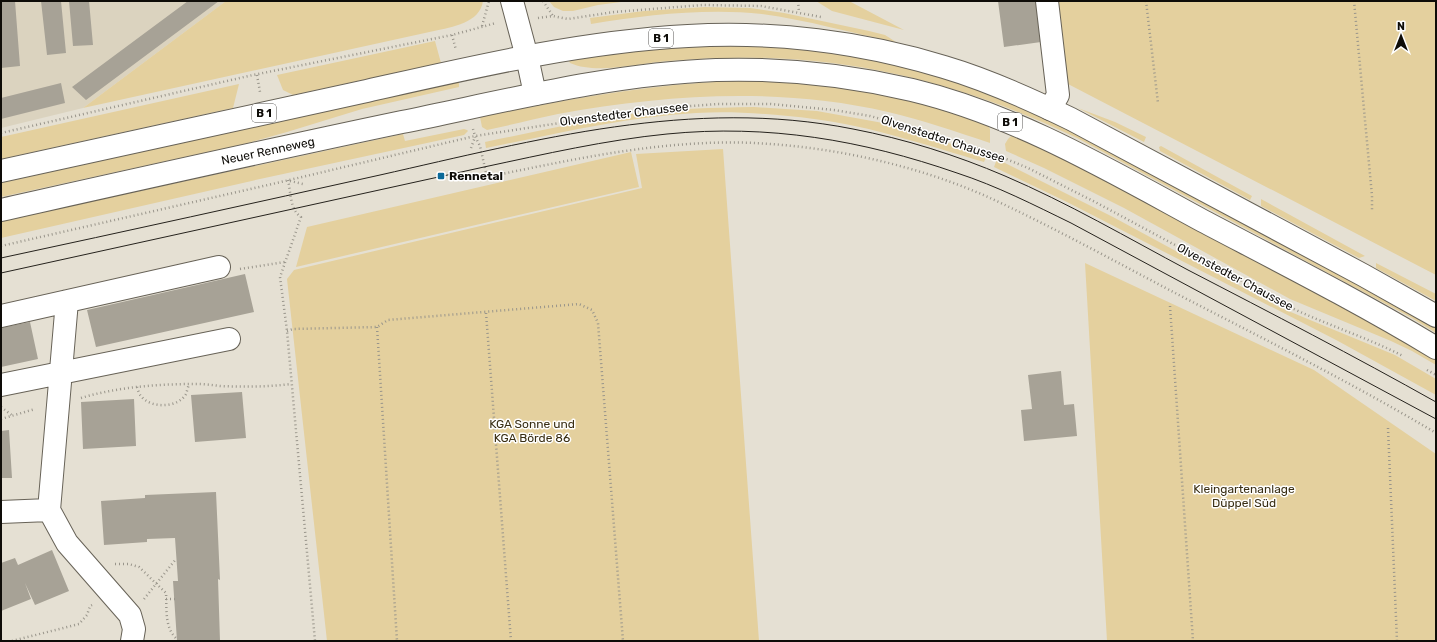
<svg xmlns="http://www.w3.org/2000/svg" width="1437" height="642" font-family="Rubik,sans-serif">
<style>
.built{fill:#dbd3bf}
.green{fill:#e4d09e}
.building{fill:#a7a296}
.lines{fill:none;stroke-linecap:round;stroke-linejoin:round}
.minor-casing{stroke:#676257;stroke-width:24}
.major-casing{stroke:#676257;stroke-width:24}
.path{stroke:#99958b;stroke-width:2.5;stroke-dasharray:1 3;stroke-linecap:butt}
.minor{stroke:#fff;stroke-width:22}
.major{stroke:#fff;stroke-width:22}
.tram{stroke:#25221d;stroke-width:1}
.poi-dot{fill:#0c6a99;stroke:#fff;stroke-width:1.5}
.labels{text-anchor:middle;stroke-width:3;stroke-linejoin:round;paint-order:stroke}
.shield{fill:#fff;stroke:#565552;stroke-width:1}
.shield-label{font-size:11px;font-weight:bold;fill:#0e0c08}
.street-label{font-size:12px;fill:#0e0c08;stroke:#fff}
.poi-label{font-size:12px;font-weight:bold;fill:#0e0c08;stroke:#fff;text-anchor:start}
.park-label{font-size:12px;fill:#392e13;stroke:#fff}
</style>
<rect width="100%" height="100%" fill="#e5e0d3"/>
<path class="built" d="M1,1H226L83,108L1,128Z"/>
<path class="green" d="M226,1H483C480,23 452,27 434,31L83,108Z
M549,1H629L598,5L573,11H563L554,7Z
M816,1H849L904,30L832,11Z
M1057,1H1436V275L1068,84Z
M705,7L750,8L784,13L869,31L885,35L896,42C851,33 807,20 762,14C707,8 645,15 591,24L590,18L644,11Z
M435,41L441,63L293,95L283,90L277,75Z
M752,45L806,49L891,63L973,86L1043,115L1436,326V333L1410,317L1077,138C980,91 876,61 768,58C735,57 702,58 668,61C639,63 597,75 570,63L569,61L571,59L677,46Z
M734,81C762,81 791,82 819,85C877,91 934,105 988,126L990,129V143C957,132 923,120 888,112C780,87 667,94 558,114C534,119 511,125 487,130L482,127L480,117C565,100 647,84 734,81Z
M457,82L459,83V87L362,109L287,132L244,144L1,197V183Z
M239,84L233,108L1,159V137Z
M754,107L817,111L883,123L987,155L984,162C929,146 871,126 814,119C775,114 735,111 696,113C625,117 556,134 486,148L485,142C534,132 583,121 632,114C672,108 713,108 754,107Z
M1078,108L1115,122L1146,137L1144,142Z
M464,129L467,130L468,131L464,135L260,179L1,238V221L403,134L405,141Z
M1011,136H1016L1078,166L1278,273L1315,291L1436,359V365L1412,351L1391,341L1290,299L1124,208L1044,168L1006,151L1005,144L1008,139Z
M1161,146L1252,196L1250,200L1160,151L1159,147Z
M723,149L759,641H327L287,279L294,270L642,188L636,154Z
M631,152L639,187L296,267L307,227Z
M997,159L1113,217L1281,308L1395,355L1436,379V395L1338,341L1067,202L994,167Z
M1261,199L1365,256L1359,258L1261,206Z
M1085,263L1314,370L1436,454V641H1107Z
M1376,263L1436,294V301L1376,268Z"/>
<path class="building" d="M1,1H15L20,66L1,68Z
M41,1H61L66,53L47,55Z
M69,1H89L93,45L73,46Z
M188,1H219L86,100L72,87Z
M998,1H1036L1041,42L1004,47Z
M61,83L65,103L1,119V98Z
M245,274L254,312L96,347L87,310Z
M30,322L38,359L1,367V328Z
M1061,371L1064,405L1074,404L1077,436L1024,441L1021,410L1032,409L1028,375Z
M242,392L246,438L195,442L191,395Z
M134,399L136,446L83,449L81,402Z
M9,430L12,478H1V431Z
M216,492L220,580L218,579L220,641H177L173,581H178L175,538L147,539V542L104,545L101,501L145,498V495Z
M52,550L69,591L35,605L25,583L31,599L1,611V563L15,558L18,565Z"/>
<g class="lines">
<defs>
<path id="minor" d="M512,1L527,57L535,94
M1047,1L1058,95L1050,109
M67,301L49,510L67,543L130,615L134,629L132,641
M1,316L219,267
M1,385L229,339
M1,512L49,510"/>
<path id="major" d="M1,171C121,145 242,118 362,92C469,68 577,42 688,36C773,31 862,42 944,67C988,80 1030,99 1071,119L1363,275L1436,316
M1,210C135,180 268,150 402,122C506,101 610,74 716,70C782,68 848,75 912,90C1016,115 1109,170 1203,221C1281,262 1360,302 1436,348"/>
</defs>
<use href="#minor" class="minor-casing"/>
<use href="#major" class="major-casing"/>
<path class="path" d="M543,1L553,16
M798,1L799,12
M1146,1L1158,103
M1354,1L1372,196V211
M538,18L553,16L568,19L614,12L703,5L761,6L821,17
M482,26L489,1
M452,35L456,50
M257,75L260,92
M473,129L475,136L480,146L487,177C575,159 664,139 755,143C834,147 916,165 988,197C1053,227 1116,262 1179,295C1266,340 1352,383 1436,433
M1,133L253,75L452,35L496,23
M471,148L475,137
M288,180C291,193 290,210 301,217L280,277L287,331L315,641
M290,181L303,184
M1,246L281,182L475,136L651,109L718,104H771L834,110L870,116L917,129L994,154L1028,168L1097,203L1294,309C1330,326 1368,338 1403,356
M240,269L285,262
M1170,306L1193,641
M486,313L511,641
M377,327L397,641
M287,331L293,329L377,327L388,320L579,304L592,310L598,323L623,641
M1427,370L1436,375
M137,387C138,390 139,394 141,396C151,409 178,408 186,394C187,391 188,387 189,384
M81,398C118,387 157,384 196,384C204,384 212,385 220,386C244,387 267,387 291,384
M1,407L13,416
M1,419L35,409
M1388,428L1397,641
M115,564H129L139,567L166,593C167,608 164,628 177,639
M144,599L176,559
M166,599H175
M12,641L79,624L87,615L90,606L92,605"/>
<use href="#minor" class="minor"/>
<use href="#major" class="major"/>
<path class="tram" d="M1,258C127,231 254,203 380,175C536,140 692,97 853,129C905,139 956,155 1005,176C1068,203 1128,238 1188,270C1271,313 1354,356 1436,402
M1,273L484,167C545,154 606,140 667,134C768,124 862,140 957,173C997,186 1034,205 1071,223L1436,419"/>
</g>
<rect class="poi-dot" x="437" y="172" width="8" height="8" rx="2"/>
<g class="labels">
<g class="shield">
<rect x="649" y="29" width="24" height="18" rx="3"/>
<rect x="252" y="104" width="24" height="18" rx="3"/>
<rect x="998" y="113" width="24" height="18" rx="3"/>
</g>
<g class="shield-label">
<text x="661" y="42">B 1</text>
<text x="264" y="117">B 1</text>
<text x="1010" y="126">B 1</text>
</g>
<g class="street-label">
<text transform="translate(624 114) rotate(-7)" y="4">Olvenstedter Chaussee</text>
<text transform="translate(943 139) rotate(18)" y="4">Olvenstedter Chaussee</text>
<text transform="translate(268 151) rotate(-12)" y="4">Neuer Renneweg</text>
<text transform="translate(1235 277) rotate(28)" y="4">Olvenstedter Chaussee</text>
</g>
<g class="poi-label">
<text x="449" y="180">Rennetal</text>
</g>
<g class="park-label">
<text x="532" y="428">KGA Sonne und<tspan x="532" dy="14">KGA Börde 86</tspan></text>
<text x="1244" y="493">Kleingartenanlage<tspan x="1244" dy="14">Düppel Süd</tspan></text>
</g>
</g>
<rect width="1437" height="642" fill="none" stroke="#0e0c08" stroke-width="4"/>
<g transform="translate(1401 36)" stroke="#ffffff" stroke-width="3" paint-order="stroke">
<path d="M0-3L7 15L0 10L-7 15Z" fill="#0e0c08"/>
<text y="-6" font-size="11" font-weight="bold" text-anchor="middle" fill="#0e0c08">N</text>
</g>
</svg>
